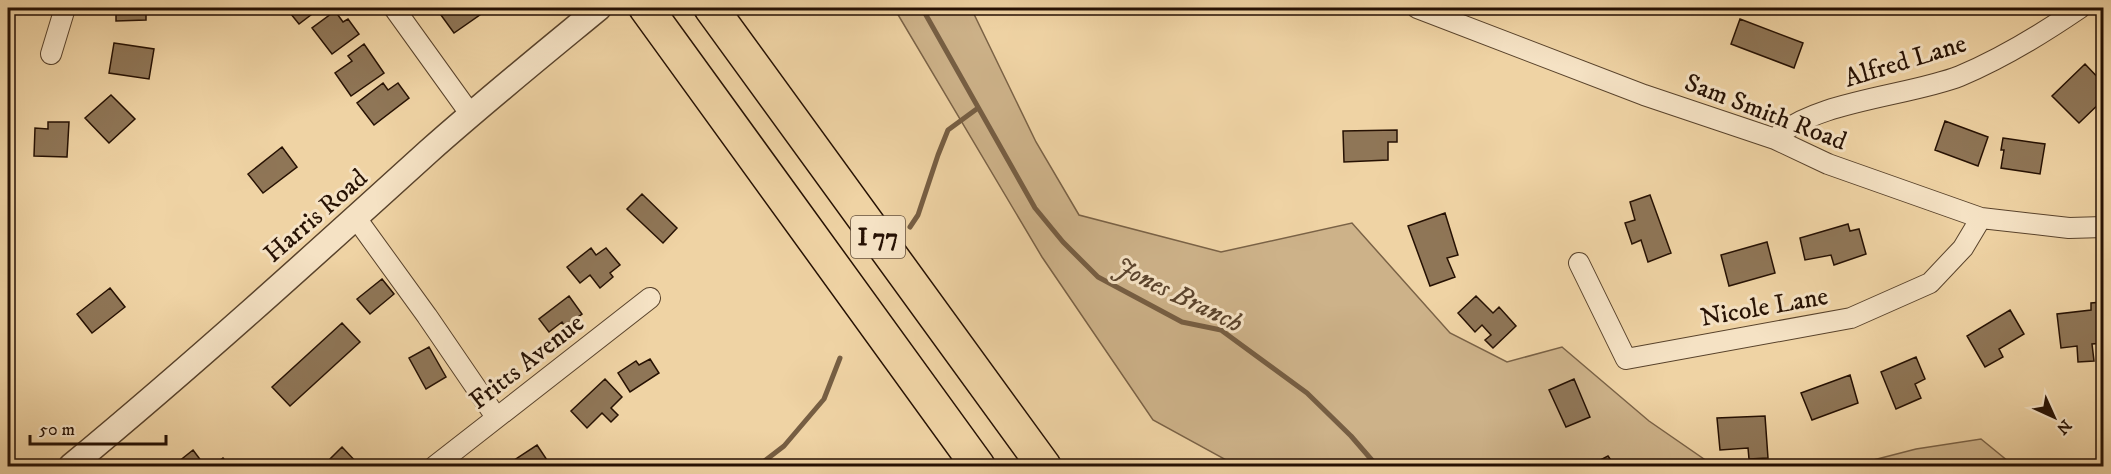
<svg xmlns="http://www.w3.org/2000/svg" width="2111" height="474" font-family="'IM FELL DW Pica',serif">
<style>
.green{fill:#cdb289;stroke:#7a6246;stroke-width:1.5}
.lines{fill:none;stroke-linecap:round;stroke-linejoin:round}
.stream{stroke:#765e43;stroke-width:5}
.building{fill:#8f7657;stroke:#261103;stroke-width:1.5}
.minor-casing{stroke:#58422b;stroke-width:22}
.tertiary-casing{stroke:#58422b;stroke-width:27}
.motorway-casing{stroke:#261103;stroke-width:36}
.minor{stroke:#f5e2c4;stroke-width:20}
.tertiary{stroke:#f5e2c4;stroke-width:24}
.motorway{stroke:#efd3a4;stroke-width:33}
.labels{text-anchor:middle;stroke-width:6;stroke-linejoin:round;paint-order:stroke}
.shield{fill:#f5e2c4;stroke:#64503d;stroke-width:1.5}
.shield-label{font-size:24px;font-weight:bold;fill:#261103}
.street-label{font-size:26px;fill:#261103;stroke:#f5e2c4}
.water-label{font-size:27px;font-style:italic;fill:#5b442d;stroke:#f5e2c4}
</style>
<rect width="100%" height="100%" fill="#efd3a4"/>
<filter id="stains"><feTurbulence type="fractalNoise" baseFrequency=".00333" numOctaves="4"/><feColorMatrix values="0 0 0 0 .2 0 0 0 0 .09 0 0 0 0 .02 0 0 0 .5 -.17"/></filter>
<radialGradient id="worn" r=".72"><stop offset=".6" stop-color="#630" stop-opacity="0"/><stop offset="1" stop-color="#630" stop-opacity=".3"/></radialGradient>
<path class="green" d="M894,8H971L1036,142L1079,215L1221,252L1352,223L1450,333L1507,362L1562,347L1649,421L1714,466H1234L1230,462L1153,420L1042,257Z
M1981,439L2014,466H1850L1916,449Z"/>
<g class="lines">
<path class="stream" d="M922,8L1035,208L1063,242L1098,277L1182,322L1221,330L1307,393L1351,436L1377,466
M910,227L918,215L938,155L948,130L978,108
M758,466L784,446L824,399L840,358"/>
</g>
<path class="building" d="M104,8H146V20L116,21V12H104Z
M286,8H320L299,24Z
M443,8H481L484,12L454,33L438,11Z
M335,11L343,22L348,19L359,34L332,54L312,28Z
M1740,19L1803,43L1794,68L1731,44Z
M114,43L154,49L149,79L109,73Z
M364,44L384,73L351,96L335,73L352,61L348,56Z
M2085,64L2104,84V99L2079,123L2052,96Z
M383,83L388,90L398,83L409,98L374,125L357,103Z
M111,95L135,119L109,143L85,118Z
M1945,121L1988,137L1978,166L1935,150Z
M48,122H69L67,157L34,156L35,128L48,129Z
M1397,130V142H1388V160L1344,162L1343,131Z
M2003,138L2045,144L2040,174L2001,168L2004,150H2001Z
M282,147L297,167L263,193L248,174Z
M642,194L677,228L663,243L627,209Z
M1650,195L1671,253L1648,262L1641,240L1632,244L1625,223L1635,220L1630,202Z
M1445,213L1458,255L1447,258L1455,277L1430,286L1408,226Z
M1848,224L1850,231L1859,229L1866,254L1834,265L1831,255L1805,260L1800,238Z
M1767,242L1775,273L1729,286L1721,255Z
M591,248L596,255L606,248L620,265L610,273L613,277L600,288L590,275L580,283L567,267Z
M382,279L394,294L370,314L357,299Z
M110,288L125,307L92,333L77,314Z
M569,296L582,314L565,327L562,322L549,332L539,319Z
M1476,296L1493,313L1499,307L1516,326L1493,348L1485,340L1491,335L1482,325L1475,332L1458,313Z
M2102,302L2104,343L2092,344L2094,361L2078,362L2077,346L2061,348L2057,314L2091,310V303Z
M2010,310L2024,334L1999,349L2003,357L1985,367L1967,336Z
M342,323L360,342L290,406L272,387Z
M429,347L446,377L426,389L409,358Z
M1916,357L1925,379L1915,384L1921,398L1896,409L1881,372Z
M650,359L659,373L630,392L618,373L636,361L639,365Z
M1850,375L1858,403L1812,420L1801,393Z
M605,379L622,397L611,408L618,415L611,422L602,413L587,428L571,411Z
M1574,379L1590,417L1566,427L1549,390Z
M1765,416L1768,458L1749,459L1748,448L1720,450L1717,418Z
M537,445L549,463L544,466H505Z
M342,447L360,466H328L325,464Z
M193,450L205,466H173Z
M1608,456L1615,466H1589Z
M223,458L230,466H212Z"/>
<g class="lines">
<defs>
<path id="minor" d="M394,8L471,115
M1417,8L1644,95L1775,139L1828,164L1981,218L2069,228L2104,227
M51,54L65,8
M1775,139C1812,101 1910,96 1960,76C2003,58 2042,34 2080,8
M356,218L427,316L496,417
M1579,263L1626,359L1851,318L1930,283L1963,248L1981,218
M435,466L650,298"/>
<path id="tertiary" d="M71,466C193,365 311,258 429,151C484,102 542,55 599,8"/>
<path id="motorway" d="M646,8L978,466
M711,8L1044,466"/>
</defs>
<use href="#minor" class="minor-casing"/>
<use href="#tertiary" class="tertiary-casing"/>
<use href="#motorway" class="motorway-casing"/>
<use href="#minor" class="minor"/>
<use href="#tertiary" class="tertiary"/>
<use href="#motorway" class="motorway"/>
</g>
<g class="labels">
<rect class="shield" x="851" y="216" width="54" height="42" rx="4.5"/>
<g class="shield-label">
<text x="878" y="245">I 77</text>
</g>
<g class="street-label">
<text transform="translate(1905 60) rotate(-17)" y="9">Alfred Lane</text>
<text transform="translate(1766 111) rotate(21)" y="9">Sam Smith Road</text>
<text transform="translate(315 215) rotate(-41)" y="9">Harris Road</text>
<text transform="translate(1764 306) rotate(-10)" y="9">Nicole Lane</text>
<text transform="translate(526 361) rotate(-38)" y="9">Fritts Avenue</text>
</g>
<g class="water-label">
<text transform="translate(1179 294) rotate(26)" y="9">Jones Branch</text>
</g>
</g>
<rect width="2111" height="474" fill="none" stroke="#efd3a4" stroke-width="30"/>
<rect x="9" y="9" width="2093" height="456" fill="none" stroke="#261103" stroke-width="3"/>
<rect x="15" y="15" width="2081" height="444" fill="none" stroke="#261103" stroke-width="1.5"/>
<g transform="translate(2054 417) rotate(135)" stroke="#f5e2c4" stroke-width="4.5" paint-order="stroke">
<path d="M0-4.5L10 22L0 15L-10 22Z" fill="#261103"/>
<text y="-9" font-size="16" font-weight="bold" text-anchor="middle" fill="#261103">N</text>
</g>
<path d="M30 435v9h136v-9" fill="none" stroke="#261103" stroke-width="3"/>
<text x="39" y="435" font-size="18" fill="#261103" stroke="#f5e2c4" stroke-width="4.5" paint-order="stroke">50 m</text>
<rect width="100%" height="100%" filter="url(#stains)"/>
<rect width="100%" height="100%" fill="url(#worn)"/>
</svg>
